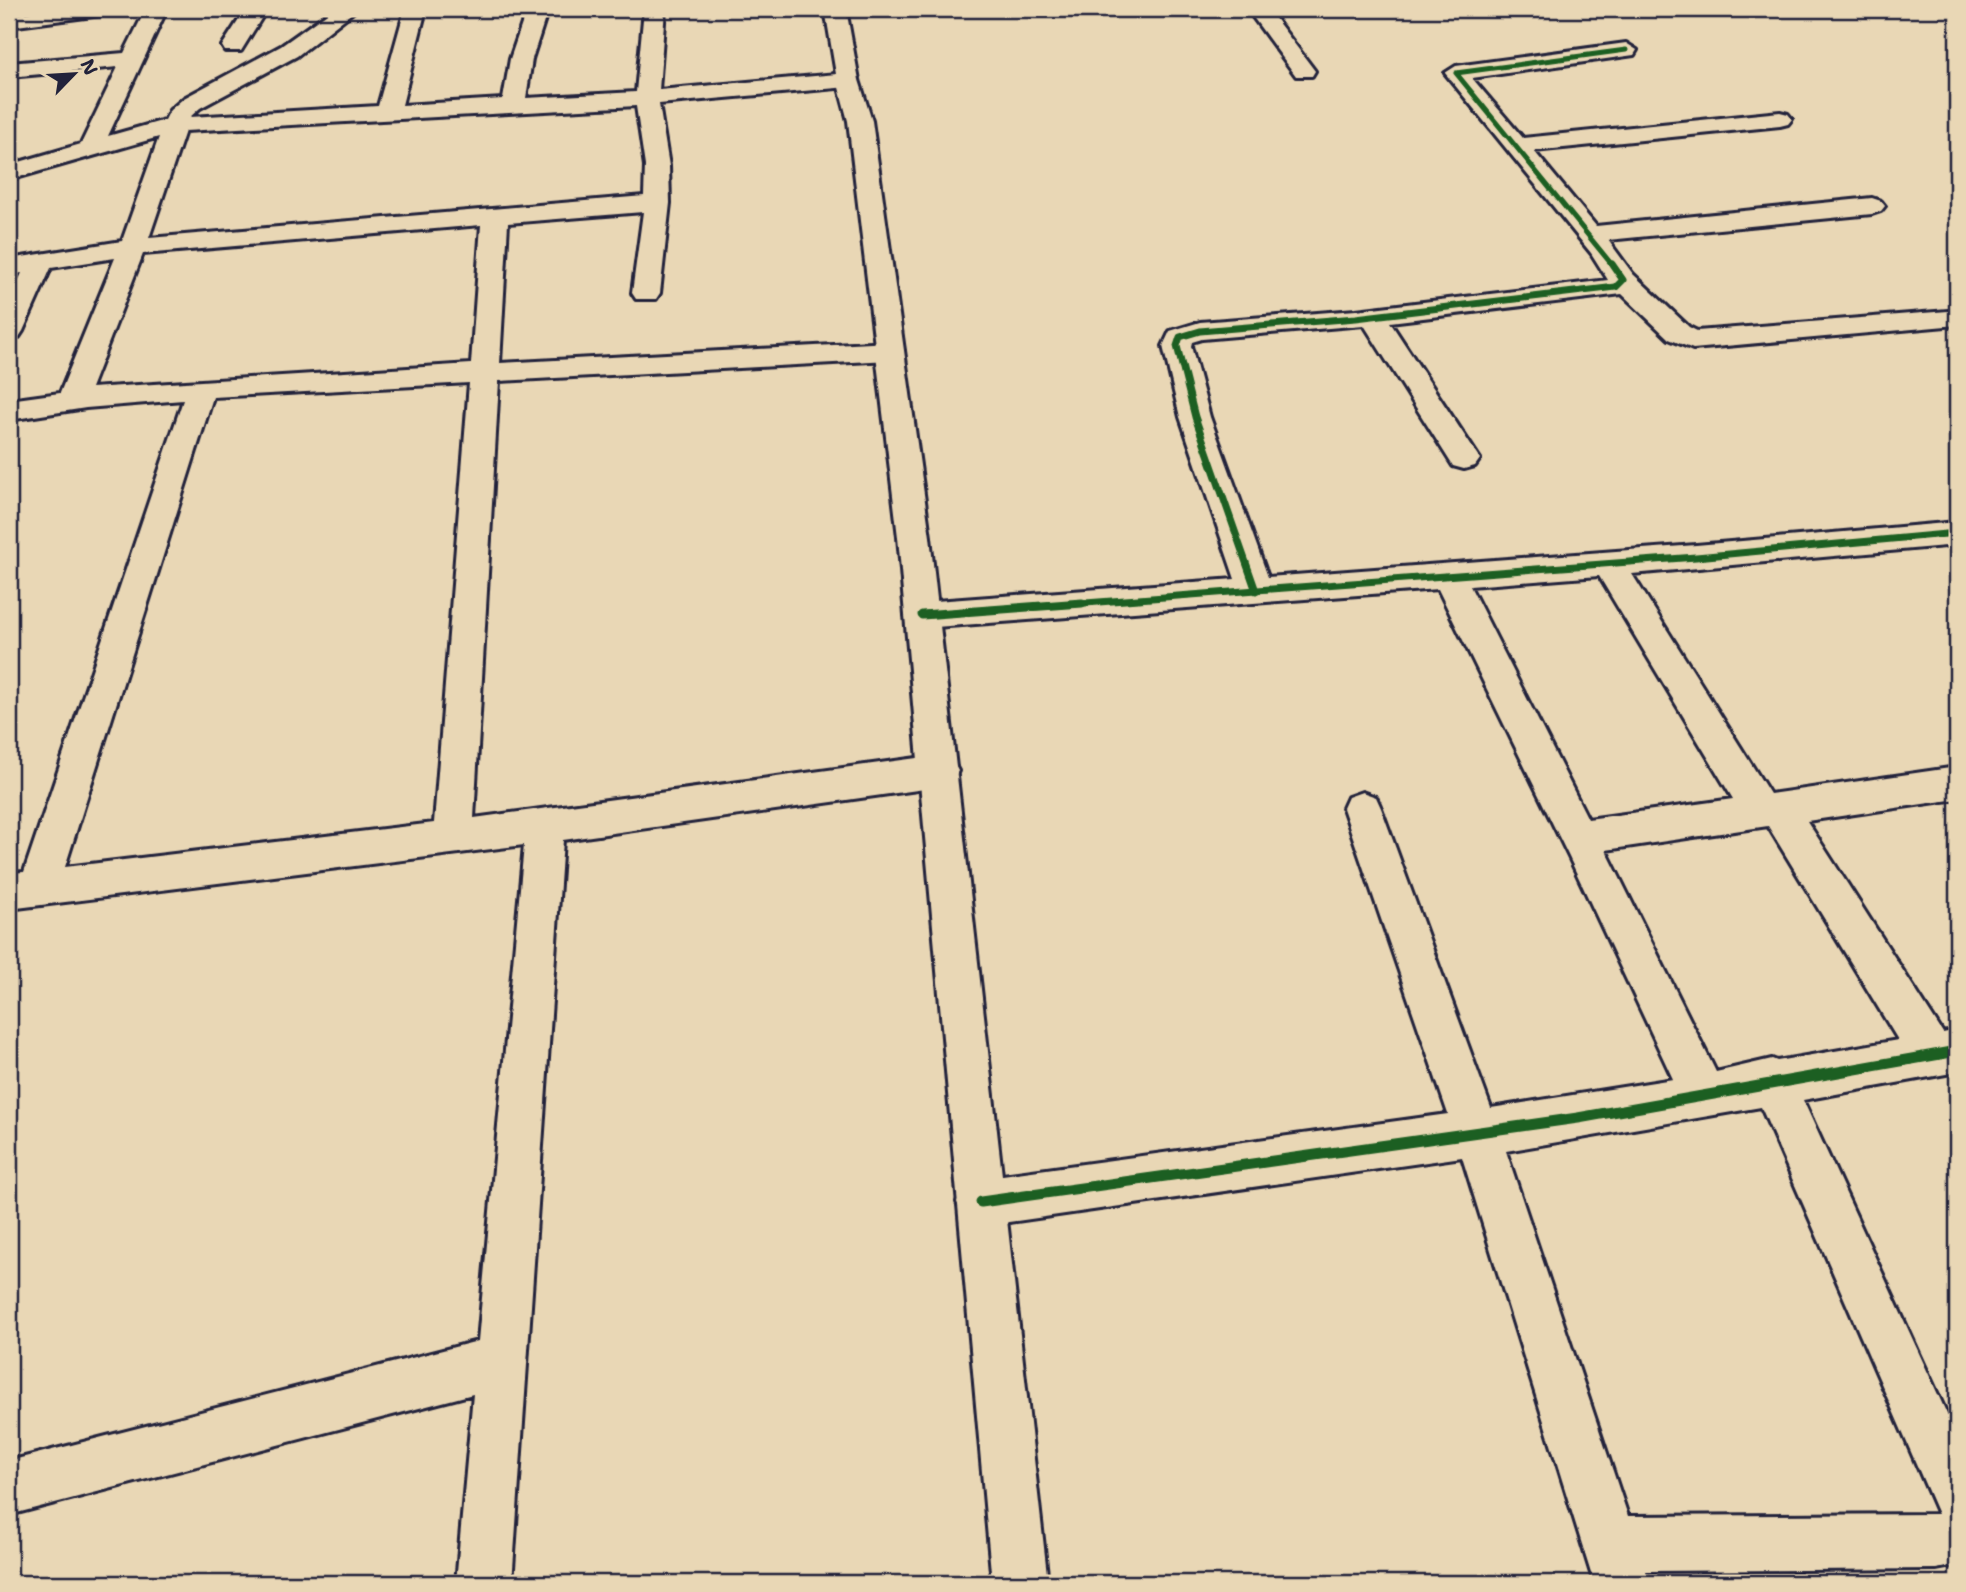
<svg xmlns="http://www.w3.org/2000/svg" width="1966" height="1592" font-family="'Shantell Sans',sans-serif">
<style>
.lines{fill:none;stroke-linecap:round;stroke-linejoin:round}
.street-casing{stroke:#22223b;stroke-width:6}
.primary-casing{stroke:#22223b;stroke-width:6}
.street{fill:#e9d7b5;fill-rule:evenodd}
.primary{fill:#e9d7b5;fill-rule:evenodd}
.cycleway-far3-casing{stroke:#e9d7b5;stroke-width:8}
.cycleway-far2-casing{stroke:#e9d7b5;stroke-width:10}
.cycleway-far1-casing{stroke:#e9d7b5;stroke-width:13}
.cycleway-casing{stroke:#e9d7b5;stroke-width:16}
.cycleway-far3{stroke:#1b5e20;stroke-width:5}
.cycleway-far2{stroke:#1b5e20;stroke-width:7}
.cycleway-far1{stroke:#1b5e20;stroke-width:9}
.cycleway{stroke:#1b5e20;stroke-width:11}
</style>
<rect width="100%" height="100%" fill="#e9d7b5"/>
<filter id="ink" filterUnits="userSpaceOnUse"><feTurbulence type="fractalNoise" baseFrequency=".0143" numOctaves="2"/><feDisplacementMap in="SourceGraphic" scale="14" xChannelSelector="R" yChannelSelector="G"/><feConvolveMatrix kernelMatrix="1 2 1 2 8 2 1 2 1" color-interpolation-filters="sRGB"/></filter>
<g filter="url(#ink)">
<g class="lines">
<defs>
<path id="street" d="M54,9H112L101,15L9,27V15Z
M146,9H167L108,136L165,120L170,110L184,98L281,46L333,9H357L297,56L200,108L190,117L378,106L405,9H426L402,105L503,99L510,59L527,9H548L532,59L526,98L636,92L644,9H665L659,90L848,73L859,80L848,87L659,104L669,166L670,203L660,293L656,299H636L632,293L643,212L508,223L500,363L890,342L900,345L904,351L900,357L890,360L499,381L474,818L939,755L952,760L958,771L952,782L939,787L563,840L512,1583H456L473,1394L9,1515V1461L478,1341L524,845L9,909V873L24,872L183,400L86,408L9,420V400L60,393L115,258L51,268L23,331L19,337L9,340V301L22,273L9,275V259L122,241L159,137L9,180V165L81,144L118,67L9,77V63L124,53ZM636,106L645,166L644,196L149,238L185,131ZM481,225L471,364L91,388L143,254ZM469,383L434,823L65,867L213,397Z
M246,9H267L241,51H225L222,46Z
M1247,9H1268L1315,71L1312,76H1296Z
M1626,43L1637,50L1634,55L1472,78L1523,138L1780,112L1788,114L1792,119L1788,124L1780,126L1534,151L1596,226L1872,198L1881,201L1885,206L1881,211L1872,214L1608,240L1633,274L1689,327L1697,331L1948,311L1957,313V325L1693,349L1669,339L1622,294L1390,322L1480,459L1475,466L1464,469L1453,466L1364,325L1202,339L1192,342L1191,346L1210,417L1268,577L1696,545L1957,522V545L1632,574L1770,794L1957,767V799L1807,821L1943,1033L1957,1030V1072L1803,1100L1957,1436V1565L1936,1569L1646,1571L1650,1583H1594L1462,1157L981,1226L964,1219L957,1202L964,1185L981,1178L1448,1114L1343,808L1348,797L1362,792L1376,797L1381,808L1491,1108L1673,1079L1569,857L1438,589L922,628L910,624L905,615L910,606L922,602L1235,579L1180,417L1163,346L1170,331L1200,322L1356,310L1608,280L1591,253L1445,73L1456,66ZM1599,576L1733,799L1588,819L1470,586ZM1768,826L1898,1040L1777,1061L1772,1059L1716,1072L1606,850ZM1761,1107L1938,1514L1628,1516L1506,1151Z"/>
<path id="primary" d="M825,9H846L859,80L872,121L930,537L1048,1583H992L898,537L848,121L837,80Z"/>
</defs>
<use href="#street" class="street-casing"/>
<use href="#primary" class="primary-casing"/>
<use href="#street" class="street"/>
<use href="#primary" class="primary"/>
<defs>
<path id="cycleway-far3" d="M1613,266L1456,73L1626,50"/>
<path id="cycleway-far2" d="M1256,591L1195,417L1177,346L1180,337L1200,331L1356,318L1616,287L1623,280L1612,264
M1059,605L1696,557L1957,533"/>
<path id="cycleway-far1" d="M922,615L1082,603"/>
<path id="cycleway" d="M981,1202L1578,1118L1957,1051"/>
</defs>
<use href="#cycleway-far3" class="cycleway-far3-casing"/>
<use href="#cycleway-far2" class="cycleway-far2-casing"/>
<use href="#cycleway-far1" class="cycleway-far1-casing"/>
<use href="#cycleway" class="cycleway-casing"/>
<use href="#cycleway-far3" class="cycleway-far3"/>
<use href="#cycleway-far2" class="cycleway-far2"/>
<use href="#cycleway-far1" class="cycleway-far1"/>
<use href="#cycleway" class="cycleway"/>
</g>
</g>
<rect width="1966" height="1592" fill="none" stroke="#e9d7b5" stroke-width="35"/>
<rect x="18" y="18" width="1931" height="1557" fill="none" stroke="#22223b" stroke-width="2.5" filter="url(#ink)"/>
<g transform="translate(74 74) rotate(65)" stroke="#e9d7b5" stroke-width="5" paint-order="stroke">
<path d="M0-5L12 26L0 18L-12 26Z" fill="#22223b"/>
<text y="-10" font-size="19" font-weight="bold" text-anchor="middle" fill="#22223b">N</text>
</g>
</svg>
